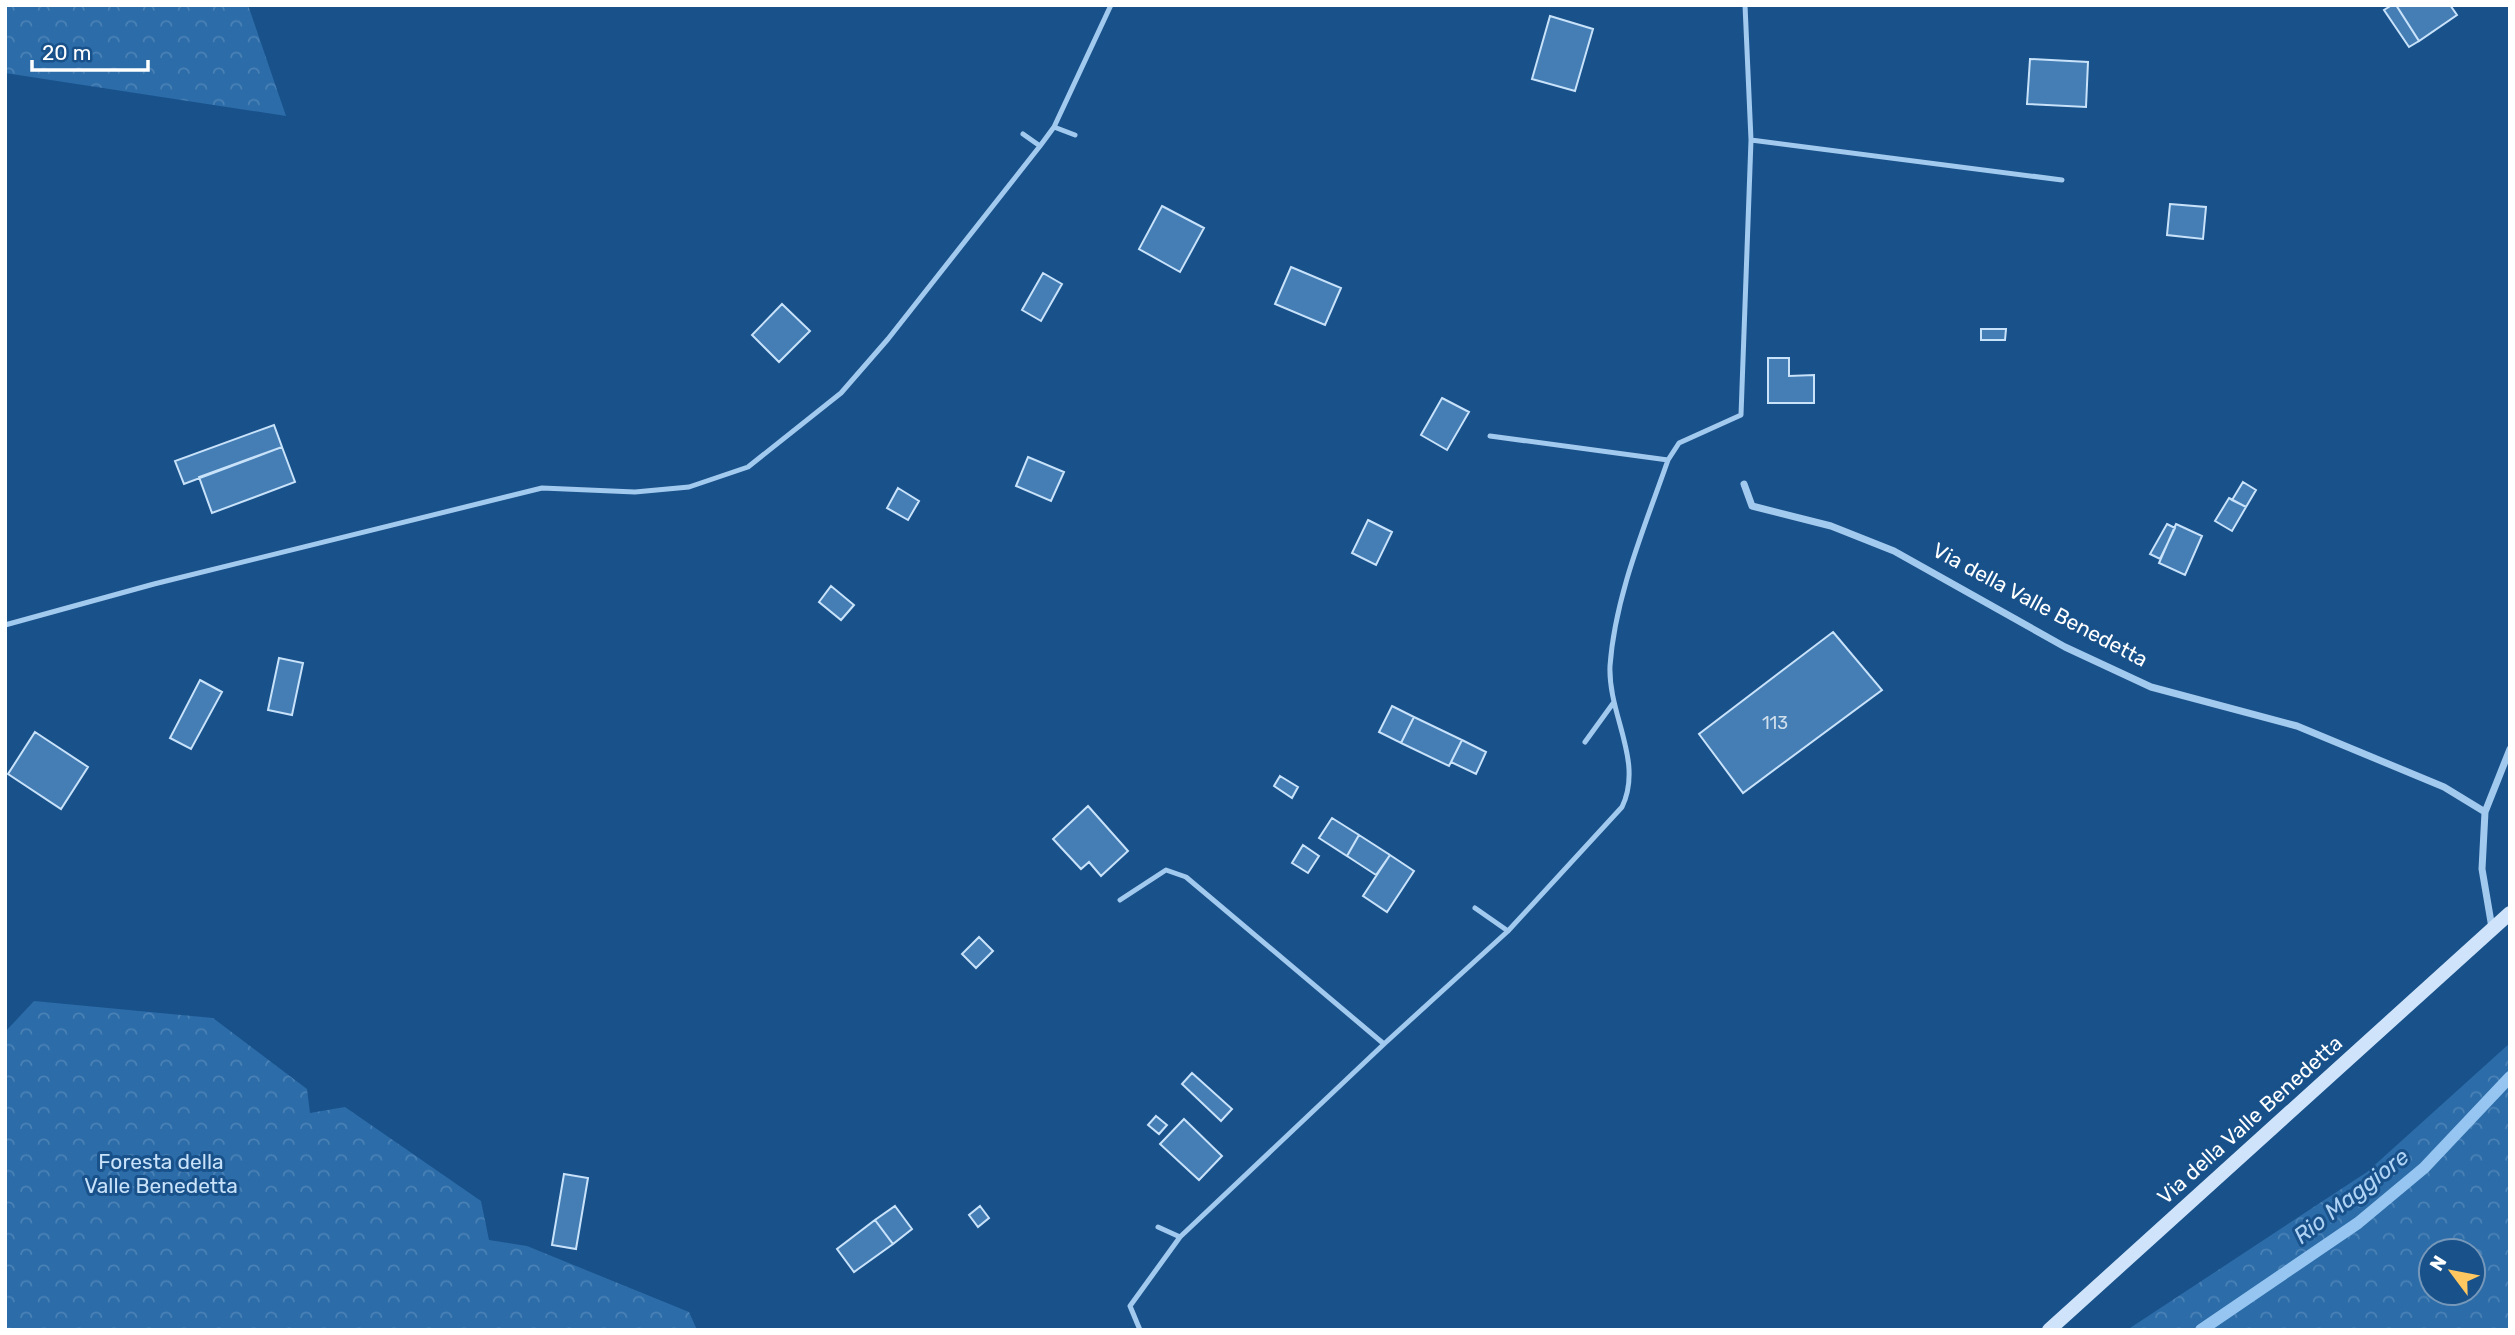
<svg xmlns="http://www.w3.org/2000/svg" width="2515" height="1335" font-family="Rubik,sans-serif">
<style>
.forest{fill:url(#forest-crowns);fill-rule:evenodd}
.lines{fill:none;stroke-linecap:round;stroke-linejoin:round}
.stream{stroke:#95c5f0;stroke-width:12}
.building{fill:#457eb5;stroke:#c8e2fa;stroke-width:2}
.lane{stroke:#a2c9ee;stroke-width:5}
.street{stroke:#a2c9ee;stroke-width:7}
.secondary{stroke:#cfe4fa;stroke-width:14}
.labels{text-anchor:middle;stroke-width:6;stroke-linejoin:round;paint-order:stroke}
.number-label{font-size:18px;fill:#d0dfec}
.street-label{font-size:21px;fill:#fff;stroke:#19518a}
.park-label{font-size:21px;fill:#c8e2fa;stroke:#19518a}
.water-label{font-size:23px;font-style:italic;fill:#aed3f5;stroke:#19518a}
</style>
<defs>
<pattern id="forest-crowns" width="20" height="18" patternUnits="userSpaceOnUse" patternTransform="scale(1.75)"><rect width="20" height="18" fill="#2b6ca9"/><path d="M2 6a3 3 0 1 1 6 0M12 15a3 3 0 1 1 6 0" fill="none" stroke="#4b82b6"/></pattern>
</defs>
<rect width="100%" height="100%" fill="#19518a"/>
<path class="forest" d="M5,5H248L286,116L5,73Z
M34,1001L213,1018L307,1089L310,1113L345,1107L481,1201L489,1240L527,1246L689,1312L697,1330H5V1032Z
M2510,1043V1330H2127L2367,1172ZM2431,1251H2473V1293H2431Z"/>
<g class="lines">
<path class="stream" d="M2201,1330L2358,1223L2424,1168L2510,1077"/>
</g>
<path class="building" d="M2392,5H2396L2419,41L2409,47L2384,10Z
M2396,5H2450L2457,15L2419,41Z
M1550,16L1593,29L1575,91L1532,79Z
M2030,59L2088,62L2086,107L2027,104Z
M2170,204L2206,207L2203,239L2167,235Z
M1162,206L1204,228L1180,272L1139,249Z
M1291,267L1341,288L1325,325L1275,304Z
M1043,273L1062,284L1041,321L1022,310Z
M782,304L810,331L779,362L752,335Z
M1981,329H2006L2005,340H1981Z
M1768,358H1789V376L1814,375V403H1768Z
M1442,398L1469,412L1447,450L1421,435Z
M274,425L282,447L184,484L175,461Z
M282,447L295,482L212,513L199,477Z
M1028,457L1064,472L1051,501L1016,486Z
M2243,482L2256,490L2246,507L2232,500Z
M898,488L919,501L908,520L887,508Z
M2229,498L2246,507L2232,531L2215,521Z
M1368,520L1392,532L1376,565L1352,553Z
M2167,524L2175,528L2160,559L2150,554Z
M2176,524L2202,536L2185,575L2159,563Z
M831,586L854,605L841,620L819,602Z
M1833,632L1882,690L1743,793L1699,734Z
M279,658L303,663L292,715L268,710Z
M200,680L222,692L191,749L170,738Z
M1392,706L1414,717L1401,743L1379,732Z
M1414,717L1462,740L1449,766L1401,743Z
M35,732L88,767L61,809L8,774Z
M1462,740L1486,752L1476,774L1451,762Z
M1280,776L1298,787L1292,798L1274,786Z
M1088,806L1128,851L1101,876L1089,862L1081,869L1053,839Z
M1332,818L1359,835L1347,856L1319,838Z
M1359,835L1390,855L1376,875L1347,856Z
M1303,845L1319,856L1308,873L1292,863Z
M1390,855L1414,871L1387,912L1363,896Z
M979,937L993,951L976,968L962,954Z
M1192,1073L1232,1109L1221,1121L1182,1084Z
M1156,1116L1167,1125L1159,1134L1148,1125Z
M1184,1119L1222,1156L1199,1180L1160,1144Z
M564,1174L588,1178L576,1249L552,1245Z
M895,1206L912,1229L893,1244L875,1220Z
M980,1206L989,1218L978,1227L969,1215Z
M875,1220L893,1244L854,1272L837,1249Z"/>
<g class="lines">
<path class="lane" d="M1054,127L1075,135
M1023,134L1040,146
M1751,140L2062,180
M1490,436L1668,460
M5,625L154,584L542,488L635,492L689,487L748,467L841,393L888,339L1040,146L1054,127L1111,5
M1585,742L1614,702
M1120,900L1166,870L1186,877L1384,1044L1508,931
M1475,908L1508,931L1622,807C1644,761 1608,715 1610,666C1615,596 1645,526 1668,460L1679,443L1741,415L1751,140L1745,5
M1158,1227L1180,1237L1384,1044
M1140,1330L1130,1306L1180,1237"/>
<path class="street" d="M1744,484L1752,506L1831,526L1894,551L2065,647L2151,687L2297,726L2444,787L2485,812
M2492,928L2482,869L2485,812L2510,749"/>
<path class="secondary" d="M2049,1330L2510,913"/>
</g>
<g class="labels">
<g class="number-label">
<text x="1775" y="729">113</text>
</g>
<g class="street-label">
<text transform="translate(2040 605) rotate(28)" y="7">Via della Valle Benedetta</text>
<text transform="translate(2250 1120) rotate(-42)" y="7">Via della Valle Benedetta</text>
</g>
<g class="park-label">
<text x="161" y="1169">Foresta della<tspan x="161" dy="24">Valle Benedetta</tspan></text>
</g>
<g class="water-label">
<text transform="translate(2351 1196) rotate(-38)" y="8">Rio Maggiore</text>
</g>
</g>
<rect width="2515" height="1335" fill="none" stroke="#ffffff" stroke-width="14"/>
<g transform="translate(2452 1272) rotate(302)"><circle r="33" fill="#19518a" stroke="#7597b9" stroke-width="2"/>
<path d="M0-5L12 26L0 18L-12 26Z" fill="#ffc75f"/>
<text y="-10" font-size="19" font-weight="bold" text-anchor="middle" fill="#ffffff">N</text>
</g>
<path d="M32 60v10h116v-10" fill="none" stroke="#ffffff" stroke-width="3.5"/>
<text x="42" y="60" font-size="21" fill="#ffffff" stroke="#19518a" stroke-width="5" paint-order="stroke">20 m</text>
</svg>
